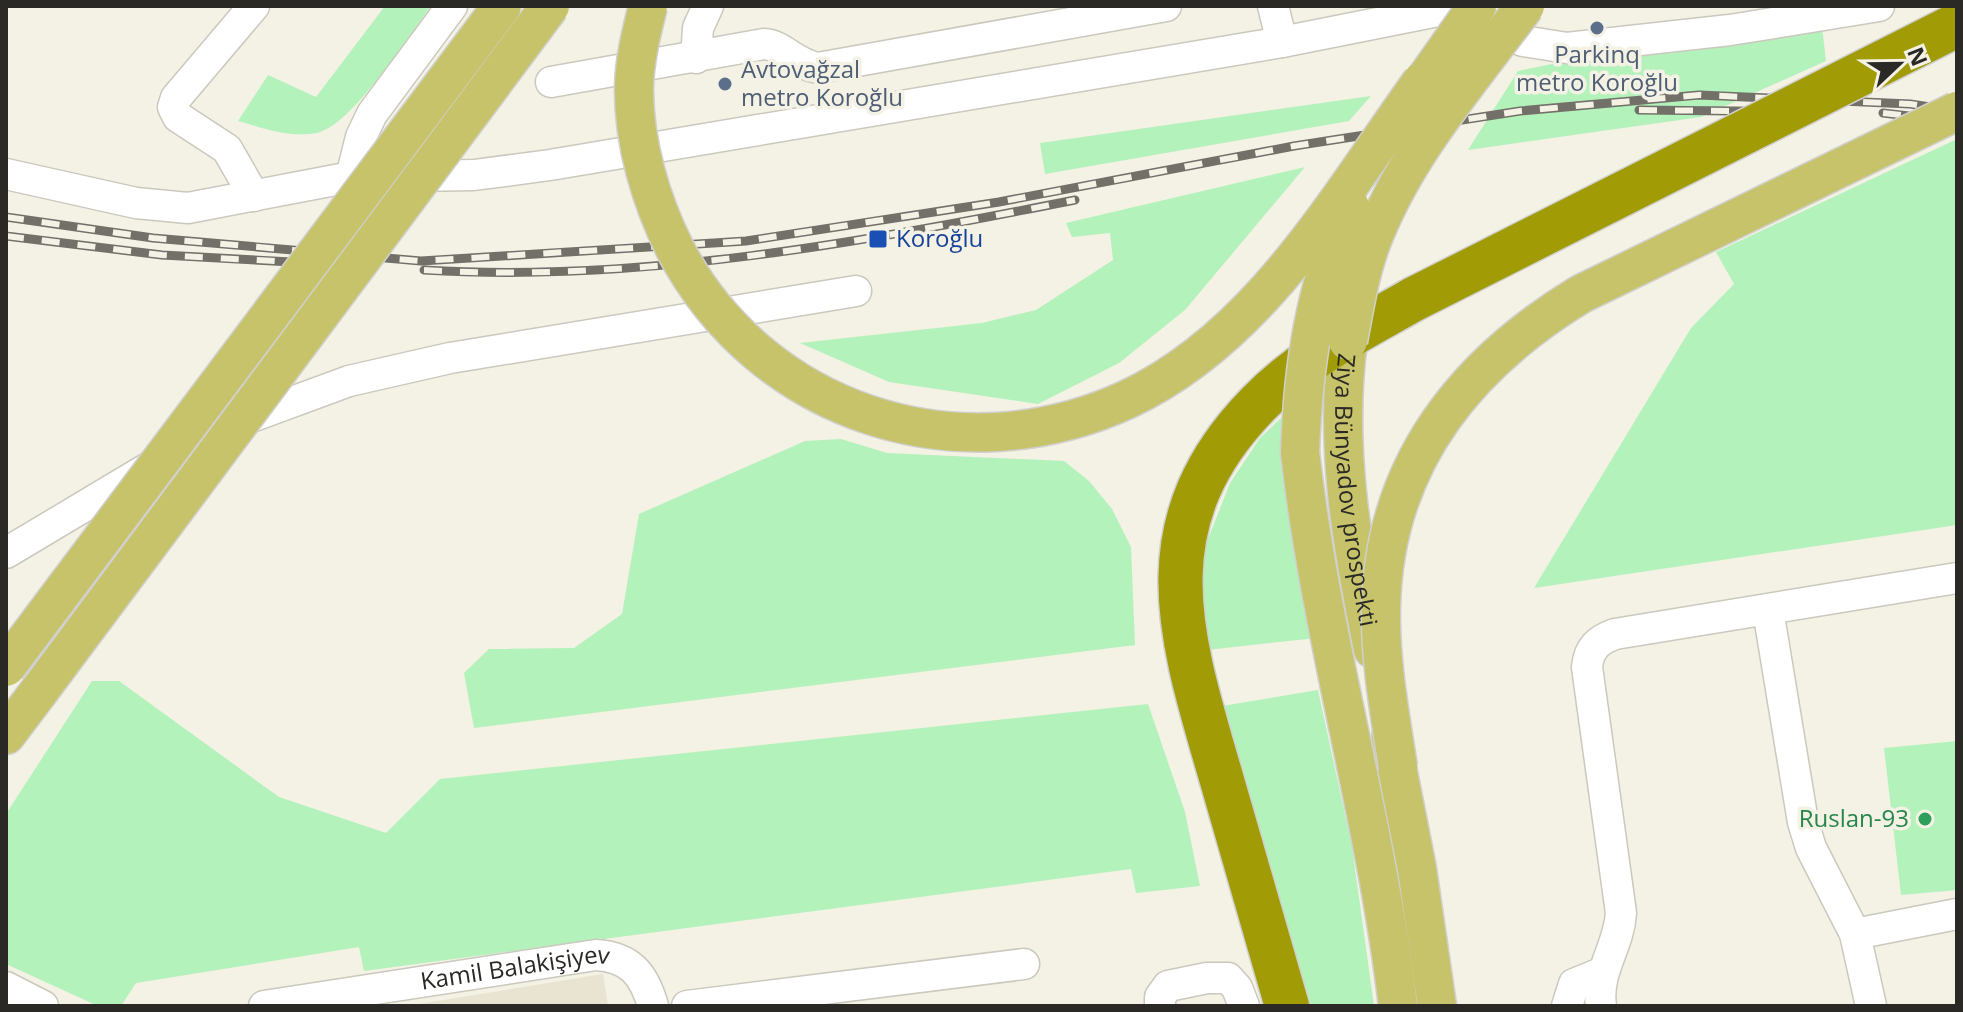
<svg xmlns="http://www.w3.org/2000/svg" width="1963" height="1012" font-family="'Open Sans',sans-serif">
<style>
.built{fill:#e8e4d1}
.green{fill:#b3f2bb}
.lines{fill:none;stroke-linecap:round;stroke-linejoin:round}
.minor-casing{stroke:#cbc8bd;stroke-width:33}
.major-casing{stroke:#d0d0cf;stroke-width:41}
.highway-casing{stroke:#d0d0cf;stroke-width:47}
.minor{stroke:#fff;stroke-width:30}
.major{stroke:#c7c36a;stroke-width:38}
.highway{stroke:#a19b06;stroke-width:44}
.rail-casing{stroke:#727069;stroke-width:9}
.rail{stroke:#f4f1e5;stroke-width:6;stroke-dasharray:18;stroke-linecap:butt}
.major-bridge-casing{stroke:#d0d0cf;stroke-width:41;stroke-linecap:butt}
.highway-bridge-casing{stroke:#d0d0cf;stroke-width:47;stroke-linecap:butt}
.major-bridge{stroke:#c7c36a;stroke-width:38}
.highway-bridge{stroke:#a19b06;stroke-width:44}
.service-dot{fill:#5c6f8a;stroke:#f4f1e5;stroke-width:3}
.transit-dot{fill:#1a4fb4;stroke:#f4f1e5;stroke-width:3}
.leisure-dot{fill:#2e9e5b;stroke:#f4f1e5;stroke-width:3}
.labels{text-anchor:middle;stroke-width:7;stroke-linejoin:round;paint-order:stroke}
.service-label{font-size:24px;fill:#4e5e75;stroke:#f4f1e5}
.transit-label{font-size:24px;fill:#164399;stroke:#f4f1e5;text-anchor:start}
.street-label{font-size:24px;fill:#2a2925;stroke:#f4f1e5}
.leisure-label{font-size:24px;fill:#27864d;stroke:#f4f1e5;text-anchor:end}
</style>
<rect width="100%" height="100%" fill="#f4f1e5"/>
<path class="built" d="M603,974L608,1006H407Z"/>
<path class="green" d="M385,6H431C408,37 352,125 317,133C290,138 263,128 238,121L268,75L316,97Z
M1822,27L1826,61L1701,117L1468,150L1518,71L1576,59Z
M1371,96L1349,121L1045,174L1040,143Z
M1957,139V525L1534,588L1691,328L1734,284L1716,252Z
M1305,167L1185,310L1119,363L1038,404L889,382L800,343L982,323L1036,310L1113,260L1110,233L1072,237L1066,223Z
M1285,414L1316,638L1207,650L1199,562L1230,483L1260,438Z
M841,439L887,453L1064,461L1089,481L1112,509L1131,547L1135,645L474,728L464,673L489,649L574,648L622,614L639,514L805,441Z
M92,681H119L279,797L386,833L440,779L1148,704L1185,812L1200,886L1136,893L1131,869L364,971L359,947L136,983L121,1006H98L6,964V814Z
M1318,690L1352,847L1374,1006H1302L1216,707Z
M1957,741V890L1901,895L1884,748Z"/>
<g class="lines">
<defs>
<g id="minor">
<path d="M254,6L176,98L173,107L178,117L227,149L254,196"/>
<path d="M1273,6L1282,42"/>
<path d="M696,58L698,28L708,6"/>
<path d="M551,82L764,44C783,45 794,64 818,68L1166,6"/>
<path d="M6,174L136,203L188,208L351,177L474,175L550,165L1282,42L1453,8L1523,41L1567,48L1730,30L1879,6"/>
<path d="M351,177L361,137L372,114L452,6"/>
<path d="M6,553L205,434L349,381L450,358L856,291"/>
<path d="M1768,610L1803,822L1811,848L1855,934L1871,1006"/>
<path d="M1855,934L1957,914"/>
<path d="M6,987L43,1006"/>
<path id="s1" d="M264,1006L596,955C630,957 644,974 653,1006"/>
<path d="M687,1006L1024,964"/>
<path d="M1160,1006V997L1168,986L1207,978H1228L1237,988L1244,1006"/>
<path d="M1567,1006L1574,984L1601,973"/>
<path d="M1601,1006C1596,971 1619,947 1621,913L1587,667C1589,648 1598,640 1615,634L1957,578"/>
</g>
<g id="major">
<path id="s2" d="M1348,341C1334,446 1352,546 1373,649"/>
<path d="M1300,452C1321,639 1376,819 1398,1006"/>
<path d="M6,735L40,690"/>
<path d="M1391,737L1417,869L1437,1006"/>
</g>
<path id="highway" d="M1287,1006C1266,932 1245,858 1223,784C1182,642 1139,526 1258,404C1302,358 1360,330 1414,299"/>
</defs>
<use href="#minor" class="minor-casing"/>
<use href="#major" class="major-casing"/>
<use href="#highway" class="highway-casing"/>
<use href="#minor" class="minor"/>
<use href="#major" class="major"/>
<use href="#highway" class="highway"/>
<defs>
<path id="rail" d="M1639,110L1823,112
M1883,113L1943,120
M6,217L153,238L421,261L746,241L999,202L1294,146L1520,111L1699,95L1910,104L1957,111
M6,236L162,255L329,264
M424,270C643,283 862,242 1075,200"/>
</defs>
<use href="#rail" class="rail-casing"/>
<use href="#rail" class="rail"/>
<defs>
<path id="major-bridge" d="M648,6C641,34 634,62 634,90C634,144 651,201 675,249C761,413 957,477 1126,400C1260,338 1339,196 1422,81
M1410,101L1477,6
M1348,341C1354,309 1359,277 1370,246C1403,156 1469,82 1525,6
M1300,452C1303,365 1315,287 1350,207
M6,667L502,6
M40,690L550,6
M1398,767C1390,715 1380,662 1381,609C1383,466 1464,365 1581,294L1957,111"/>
<path id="highway-bridge" d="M1414,299L1957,25"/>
</defs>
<use href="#major-bridge" class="major-bridge-casing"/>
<use href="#highway-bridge" class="highway-bridge-casing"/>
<use href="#major-bridge" class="major-bridge"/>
<use href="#highway-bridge" class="highway-bridge"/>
</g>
<g class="service-dot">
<circle cx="1597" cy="28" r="8"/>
<circle cx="725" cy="84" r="8"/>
</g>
<rect class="transit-dot" x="868" y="229" width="20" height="20" rx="4"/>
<circle class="leisure-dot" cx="1925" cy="819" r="8"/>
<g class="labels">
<g class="service-label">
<text x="1597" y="63">Parkinq<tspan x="1597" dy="28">metro Koroğlu</tspan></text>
<text x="741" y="78" text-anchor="start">Avtovağzal<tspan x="741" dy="28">metro Koroğlu</tspan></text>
</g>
<g class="transit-label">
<text x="896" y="247">Koroğlu</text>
</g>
<g class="street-label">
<text dy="8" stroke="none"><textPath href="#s2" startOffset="150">Ziya Bünyadov prospekti</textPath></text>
<text dy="8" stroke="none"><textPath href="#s1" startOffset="254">Kamil Balakişiyev</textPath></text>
</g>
<g class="leisure-label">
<text x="1909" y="827">Ruslan-93</text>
</g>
</g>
<rect width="1963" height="1012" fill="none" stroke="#2a2925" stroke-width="16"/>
<g transform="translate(1899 64) rotate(68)" stroke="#f4f1e5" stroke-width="6" paint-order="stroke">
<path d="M0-6L14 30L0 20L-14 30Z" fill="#2a2925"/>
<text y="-12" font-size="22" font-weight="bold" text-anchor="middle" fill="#2a2925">N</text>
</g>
</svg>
